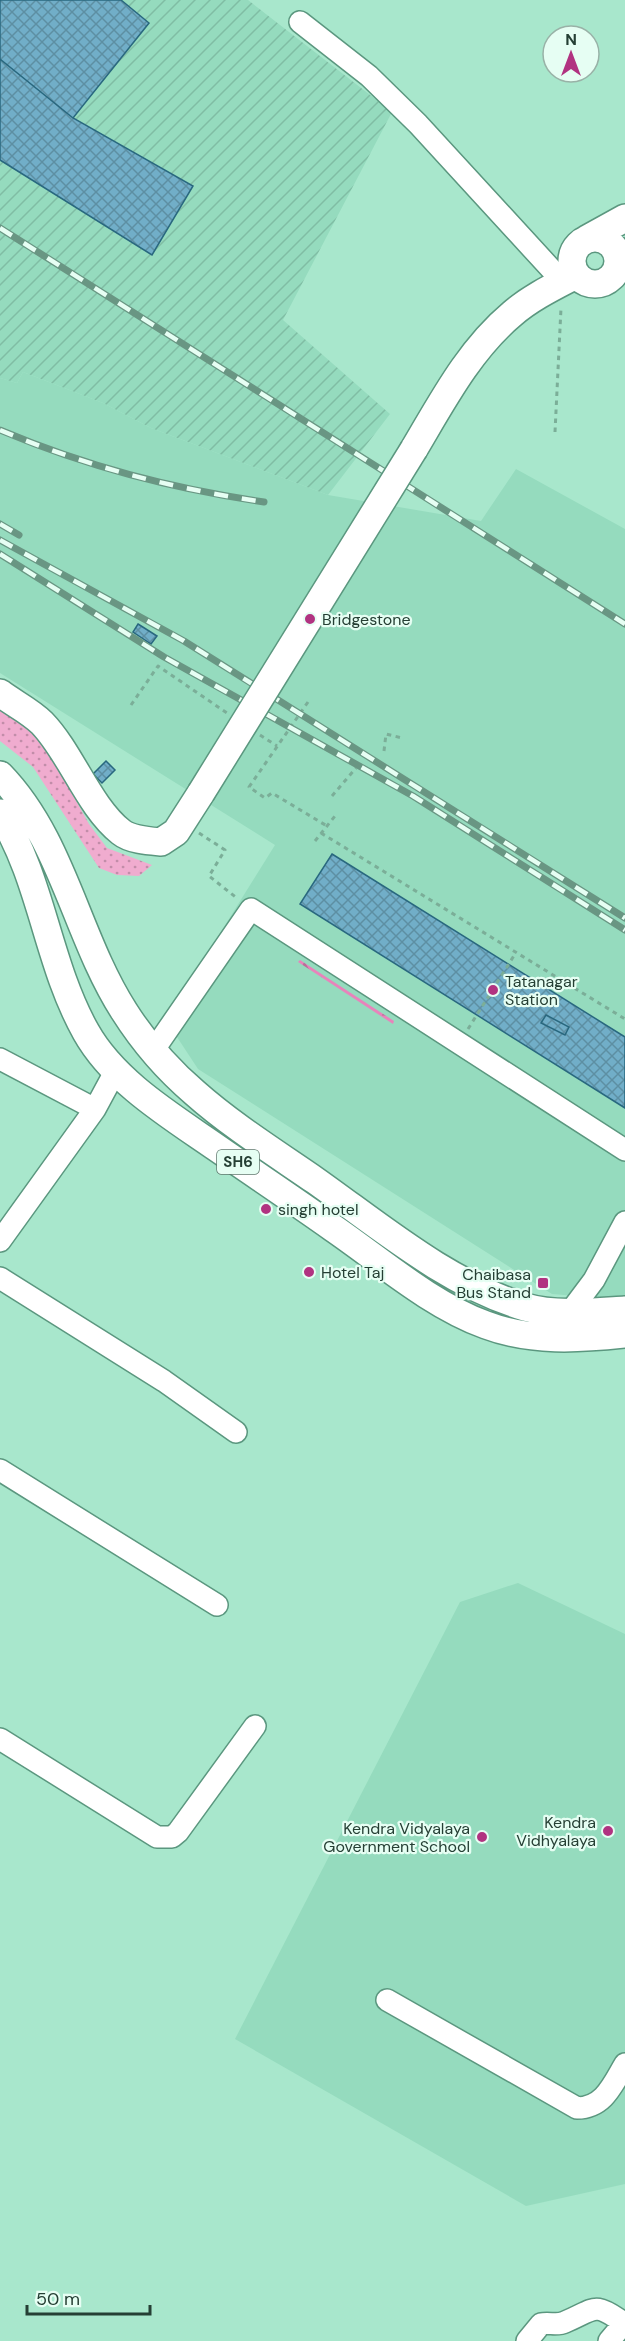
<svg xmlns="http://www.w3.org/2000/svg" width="625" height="2341" font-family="'DM Sans',sans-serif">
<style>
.built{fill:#95dbbe}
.industrial{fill:url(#industrial-furrows)}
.forest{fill:url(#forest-firs)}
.park{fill:url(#park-dots)}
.building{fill:url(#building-cross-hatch);stroke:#29687f;stroke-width:1.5}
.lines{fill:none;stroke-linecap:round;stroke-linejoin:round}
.minor-casing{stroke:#5b977f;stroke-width:24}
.major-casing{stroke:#5b977f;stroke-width:30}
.path{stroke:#7bae98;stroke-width:3;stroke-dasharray:4.5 4.5;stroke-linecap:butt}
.minor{stroke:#fff;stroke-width:21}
.major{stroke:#fff;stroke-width:27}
.rail-casing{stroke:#699683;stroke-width:7}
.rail{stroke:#e6fef3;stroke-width:4.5;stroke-dasharray:14;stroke-linecap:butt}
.major-bridge-casing{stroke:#5b977f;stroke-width:30;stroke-linecap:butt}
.major-bridge{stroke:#fff;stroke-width:27}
.poi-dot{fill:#b13381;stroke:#e6fef3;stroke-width:2}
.labels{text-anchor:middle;stroke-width:4.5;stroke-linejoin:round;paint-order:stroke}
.shield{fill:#e6fef3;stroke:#5f786d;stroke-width:1.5}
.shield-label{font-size:15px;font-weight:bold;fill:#253f34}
.poi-label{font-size:16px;fill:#253f34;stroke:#e6fef3;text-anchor:start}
</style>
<defs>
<pattern id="industrial-furrows" width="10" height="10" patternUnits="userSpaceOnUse" patternTransform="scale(1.5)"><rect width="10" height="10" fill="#95dbbe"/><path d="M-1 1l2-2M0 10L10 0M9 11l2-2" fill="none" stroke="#80bda4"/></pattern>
<pattern id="forest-firs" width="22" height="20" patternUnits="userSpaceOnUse" patternTransform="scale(1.5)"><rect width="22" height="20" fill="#e784bb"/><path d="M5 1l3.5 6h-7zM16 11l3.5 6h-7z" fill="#bb6d99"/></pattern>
<pattern id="park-dots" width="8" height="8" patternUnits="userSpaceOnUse" patternTransform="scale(1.5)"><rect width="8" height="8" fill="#f0accf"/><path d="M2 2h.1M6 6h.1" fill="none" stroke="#c28da9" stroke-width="1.8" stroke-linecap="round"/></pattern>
<pattern id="building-cross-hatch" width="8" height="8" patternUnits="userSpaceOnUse" patternTransform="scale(1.5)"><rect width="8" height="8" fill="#71aec8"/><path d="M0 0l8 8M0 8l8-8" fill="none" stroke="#5d8fa3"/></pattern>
</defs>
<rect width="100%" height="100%" fill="#a8e7cc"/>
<path class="built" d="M23,372L103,403L151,428L328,495L481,521L516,469L625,529V1300L552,1294L198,1069L177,1037L179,999L275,845L0,673V378L17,383Z
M518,1583L625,1634V2184L526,2206L235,2039L460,1602Z"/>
<path class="industrial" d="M0,0H248L392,112L283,320L390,414L328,495L151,428L103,403L23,372L17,383L0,378Z"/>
<path class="forest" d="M300,960L394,1021L393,1024L298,962Z"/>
<path class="park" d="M0,706L40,736L89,824L107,848L152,865L139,876L117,875L99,868L33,767L0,741Z"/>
<path class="building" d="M0,0H121L149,23L73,118L0,59Z
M0,59L73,118L193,186L152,255L0,160Z
M138,624L157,636L151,644L133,632Z
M106,761L115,770L102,783L93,774Z
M332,854L625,1037V1108L300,904Z
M546,1015L569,1027L565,1035L541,1023Z"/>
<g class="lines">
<defs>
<path id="minor" d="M300,22L369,76L418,124L563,282
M153,1051L251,909L625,1150
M0,1059L95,1109
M0,1241L95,1109L116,1070
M0,1278L164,1381L236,1432
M570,1312L594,1280L625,1222
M0,1470L217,1605
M0,1739L157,1837H172L178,1832L255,1726
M387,2000L577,2108C604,2108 613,2084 625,2064
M527,2341L541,2324C549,2322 557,2326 565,2322C596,2309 593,2301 624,2323
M609,2341L625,2322"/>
<path id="major" d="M572 261a23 23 0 1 1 46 0a23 23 0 1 1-46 0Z
M587,239L625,218
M414,449C442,402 469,350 512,314C530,298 555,286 576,275
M0,693C13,703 30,711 42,723C71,753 89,807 121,832C131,840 149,841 161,842L176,832L201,793
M0,775C63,840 76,936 124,1011C143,1041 168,1070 195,1093C231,1125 277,1154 316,1181C381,1227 448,1284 525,1307C556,1316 593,1312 625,1310
M0,813C42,879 47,963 86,1032C114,1082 171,1116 217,1148C256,1175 295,1201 333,1228C381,1261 431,1305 486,1325C531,1342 579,1339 625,1334"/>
</defs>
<use href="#minor" class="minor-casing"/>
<use href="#major" class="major-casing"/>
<path class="path" d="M555,432L561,308
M308,702L249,787L265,798L272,793L327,826
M131,705L158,666L227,713
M260,735L277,746
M384,751L386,734L402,738
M332,796L356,768
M199,833L225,850L209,876L238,899
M321,833L625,1019
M315,841L335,816
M468,1029L515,954"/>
<use href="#minor" class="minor"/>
<use href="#major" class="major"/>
<defs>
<path id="rail" d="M0,228L625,624
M0,430C88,467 170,488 264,502
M0,524L19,535
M0,540L184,641L625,918
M0,554L164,657L413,796L625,930"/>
</defs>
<use href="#rail" class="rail-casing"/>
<use href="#rail" class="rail"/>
<defs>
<path id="major-bridge" d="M201,793L414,449"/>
</defs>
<use href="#major-bridge" class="major-bridge-casing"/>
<use href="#major-bridge" class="major-bridge"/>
</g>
<g class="poi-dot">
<circle cx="310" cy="619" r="6"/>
<circle cx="493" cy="990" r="6"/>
<circle cx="266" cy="1209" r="6"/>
<circle cx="309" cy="1272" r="6"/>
<rect x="537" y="1277" width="12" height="12" rx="3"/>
<circle cx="608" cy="1831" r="6"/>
<circle cx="482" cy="1837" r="6"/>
</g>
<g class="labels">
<rect class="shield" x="217" y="1150" width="42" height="24" rx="4.5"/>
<g class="shield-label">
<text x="238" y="1167">SH6</text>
</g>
<g class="poi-label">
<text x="322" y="625">Bridgestone</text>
<text x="505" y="987">Tatanagar<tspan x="505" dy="18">Station</tspan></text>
<text x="278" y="1215">singh hotel</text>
<text x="321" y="1278">Hotel Taj</text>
<text x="531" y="1280" text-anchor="end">Chaibasa<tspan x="531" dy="18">Bus Stand</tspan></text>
<text x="596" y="1828" text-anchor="end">Kendra<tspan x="596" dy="18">Vidhyalaya</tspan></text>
<text x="470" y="1834" text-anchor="end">Kendra Vidyalaya<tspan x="470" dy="18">Government School</tspan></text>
</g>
</g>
<g transform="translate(571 54)"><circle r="28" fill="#e6fef3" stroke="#99b2a7" stroke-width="1.5"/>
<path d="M0-4.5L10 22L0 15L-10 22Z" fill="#b13381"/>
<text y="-9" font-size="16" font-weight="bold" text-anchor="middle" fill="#253f34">N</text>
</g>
<path d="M27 2305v9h123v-9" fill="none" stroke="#253f34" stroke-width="3"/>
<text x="36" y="2305" font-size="18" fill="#253f34" stroke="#e6fef3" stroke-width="4.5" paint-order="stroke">50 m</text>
</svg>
